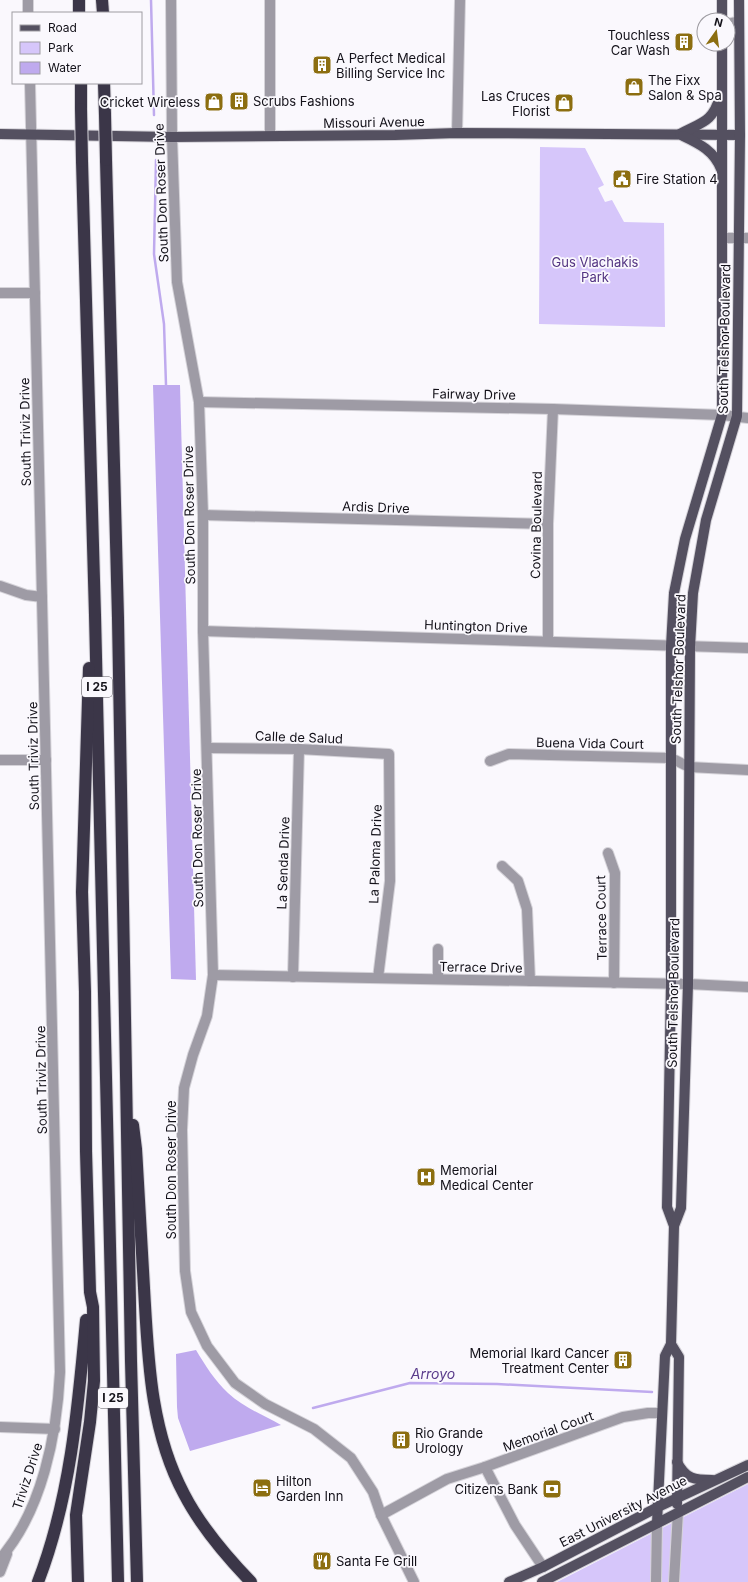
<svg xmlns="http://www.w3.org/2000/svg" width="748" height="1582" font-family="Inter,sans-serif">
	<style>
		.green { fill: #d6c6fa }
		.water { fill: #bfaaee }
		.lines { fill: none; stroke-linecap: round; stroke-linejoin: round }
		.stream { stroke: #bfaaee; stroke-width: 2.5 }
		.minor-casing { stroke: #d5d3d9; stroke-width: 12 }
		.major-casing { stroke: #d5d3d9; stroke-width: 12 }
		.highway-casing { stroke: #d5d3d9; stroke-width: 14 }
		.minor { stroke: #9e9ba5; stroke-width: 10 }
		.major { stroke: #545060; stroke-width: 10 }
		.highway { stroke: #3b3648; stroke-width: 12 }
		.highway-bridge-casing { stroke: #d5d3d9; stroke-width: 14; stroke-linecap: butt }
		.highway-bridge { stroke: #3b3648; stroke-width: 12 }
		.labels { text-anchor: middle; stroke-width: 3.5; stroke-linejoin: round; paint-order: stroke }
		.shield { fill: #faf8fd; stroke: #58565d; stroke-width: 1 }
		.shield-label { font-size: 12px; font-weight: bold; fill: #131119 }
		.poi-label { font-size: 13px; fill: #131119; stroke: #faf8fd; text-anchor: start }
		.street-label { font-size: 13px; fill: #131119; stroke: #faf8fd }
		.park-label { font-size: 13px; fill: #523381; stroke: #faf8fd }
		.water-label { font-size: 14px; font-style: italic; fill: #5a3c8b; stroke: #faf8fd }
	</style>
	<rect width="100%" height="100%" fill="#faf8fd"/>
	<g class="green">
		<path d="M540,147L585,148L604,185L598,188L605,202L612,200L624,222L664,223L665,327L539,324Z"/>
		<path d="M748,1484V1582H557Z"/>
	</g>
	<g class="water">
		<path d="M153,385H180L196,980L171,979Z"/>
		<path d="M196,1350C205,1365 215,1381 228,1393C243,1407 263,1415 281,1425L190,1451L178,1418L177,1407L176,1354Z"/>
	</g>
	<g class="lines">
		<g class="stream">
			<path d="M151,0L154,115"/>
			<path d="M156,160L154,254L164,324L166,385"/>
			<path d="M313,1408L410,1383L497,1384L652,1392"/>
		</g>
		<g class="minor-casing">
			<g id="minor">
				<path d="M28,0V13"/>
				<path d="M171,0L172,137L177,282L199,402L203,515V631L213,975L207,1016L193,1055L184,1088L182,1130L185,1271L191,1312L207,1346L235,1383L265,1404L314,1429L351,1458L373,1492L381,1515L414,1582"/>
				<path d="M270,0V136"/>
				<path d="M728,24L739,21"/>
				<path d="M457,133L460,0"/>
				<path d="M722,238H748"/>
				<path d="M0,293H35"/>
				<path d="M199,402L553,409L722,415L748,418"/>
				<path d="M203,515L548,524"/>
				<path d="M0,586L26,595L42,597"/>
				<path d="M203,631L748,648"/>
				<path d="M548,641V524L553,409"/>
				<path d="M208,748L299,749L389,754L390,881L378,978"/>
				<path d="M0,760H46"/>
				<path d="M490,761L509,754L671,758L689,767L748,770"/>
				<path d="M608,853L615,873L614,983"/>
				<path d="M502,866L518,881L527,909L530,981"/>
				<path d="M438,949V979"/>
				<path d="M213,975L688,984L748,987"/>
				<path d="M293,977L299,749"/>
				<path d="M0,1427L55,1429"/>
				<path d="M485,1467L515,1525L543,1567"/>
				<path d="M381,1515L447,1479L485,1467L623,1417L648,1413H662"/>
				<path d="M0,1559C42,1511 57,1435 60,1372L30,83"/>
				<path d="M0,1572L7,1554"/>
				<path d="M656,1582L657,1523"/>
				<path d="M674,1582L678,1512"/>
			</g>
		</g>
		<g class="major-casing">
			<g id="major">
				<path d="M722,0V20"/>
				<path d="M0,134L172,137L395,135L457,133L740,135"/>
				<path d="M680,134C702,122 712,123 720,97"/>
				<path d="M683,136C700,144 714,151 721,169"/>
				<path d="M674,1226L667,1207L671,984V646L674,593L685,539L722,415V44"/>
				<path d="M671,1344L679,1357L677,1504"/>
				<path d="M677,1462C686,1479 694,1480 712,1480"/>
				<path d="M657,1523L665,1356L671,1344L674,1226L681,1208L688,984L690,647L693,593L706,520L737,416L740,135L739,0"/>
				<path d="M509,1582L543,1567L658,1507L748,1465"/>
				<path d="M542,1582L748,1477"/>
			</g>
		</g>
		<g class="highway-casing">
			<g id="highway">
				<path d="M79,0V13"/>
				<path d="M102,0L103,13"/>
				<path d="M81,83V109"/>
				<path d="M104,83L105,115"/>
				<path d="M106,160L118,618L131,1361L137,1582"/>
				<path d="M82,161L95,615L118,1582"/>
				<path d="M133,1125L136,1149C139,1195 141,1241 144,1288C148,1357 150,1431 184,1494C201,1527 225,1555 251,1582"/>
				<path d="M38,1582C70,1499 78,1409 86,1320"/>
				<path d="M78,1582L76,1515L90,1422L94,1381L93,1307L90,1292L86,1151L85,992L82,892L89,668"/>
			</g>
		</g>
		<use href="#minor" class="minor"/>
		<use href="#major" class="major"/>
		<use href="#highway" class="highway"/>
		<g class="highway-bridge-casing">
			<g id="highway-bridge">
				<path d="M81,109L82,161"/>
				<path d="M105,115L106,160"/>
			</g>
		</g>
		<use href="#highway-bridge" class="highway-bridge"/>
	</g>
	<defs>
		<g id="building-square" transform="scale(1)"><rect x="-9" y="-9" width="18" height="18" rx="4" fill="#8c6e10" stroke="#faf8fd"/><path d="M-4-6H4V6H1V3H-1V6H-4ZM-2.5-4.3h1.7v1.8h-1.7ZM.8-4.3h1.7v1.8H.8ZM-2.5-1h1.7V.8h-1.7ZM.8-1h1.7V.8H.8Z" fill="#fff"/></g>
		<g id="shop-square" transform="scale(1)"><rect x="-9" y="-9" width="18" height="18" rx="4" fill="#8c6e10" stroke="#faf8fd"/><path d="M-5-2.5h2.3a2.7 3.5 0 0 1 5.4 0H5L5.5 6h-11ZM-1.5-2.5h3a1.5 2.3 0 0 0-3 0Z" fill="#fff"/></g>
		<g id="civic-square" transform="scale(1)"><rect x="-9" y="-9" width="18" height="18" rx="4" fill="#8c6e10" stroke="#faf8fd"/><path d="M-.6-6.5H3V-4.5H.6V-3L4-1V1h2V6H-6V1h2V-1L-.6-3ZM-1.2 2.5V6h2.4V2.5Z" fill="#fff"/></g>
		<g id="hospital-square" transform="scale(1)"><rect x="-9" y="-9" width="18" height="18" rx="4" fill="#8c6e10" stroke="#faf8fd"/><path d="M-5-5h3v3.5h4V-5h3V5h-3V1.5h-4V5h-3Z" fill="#fff"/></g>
		<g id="hotel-square" transform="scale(1)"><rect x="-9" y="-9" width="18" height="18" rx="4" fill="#8c6e10" stroke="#faf8fd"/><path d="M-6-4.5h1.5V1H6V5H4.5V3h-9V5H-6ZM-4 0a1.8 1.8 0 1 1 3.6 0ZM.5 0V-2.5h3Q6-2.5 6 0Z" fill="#fff"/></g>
		<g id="bank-square" transform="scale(1)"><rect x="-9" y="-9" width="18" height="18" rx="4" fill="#8c6e10" stroke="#faf8fd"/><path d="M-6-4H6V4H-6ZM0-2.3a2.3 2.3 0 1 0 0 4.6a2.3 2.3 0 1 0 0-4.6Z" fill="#fff"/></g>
		<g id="restaurant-square" transform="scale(1)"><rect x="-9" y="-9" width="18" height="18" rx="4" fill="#8c6e10" stroke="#faf8fd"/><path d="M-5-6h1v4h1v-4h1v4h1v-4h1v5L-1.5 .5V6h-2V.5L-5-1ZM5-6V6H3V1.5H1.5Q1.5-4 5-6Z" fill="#fff"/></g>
	</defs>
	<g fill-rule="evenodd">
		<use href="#building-square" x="684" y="42"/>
		<use href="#building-square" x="322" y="65"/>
		<use href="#shop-square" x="634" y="87"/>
		<use href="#building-square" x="239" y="101"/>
		<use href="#shop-square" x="214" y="102"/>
		<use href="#shop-square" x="564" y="103"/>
		<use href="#civic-square" x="622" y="179"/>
		<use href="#hospital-square" x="426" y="1177"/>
		<use href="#building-square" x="623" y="1360"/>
		<use href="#building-square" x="401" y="1440"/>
		<use href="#hotel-square" x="262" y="1488"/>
		<use href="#bank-square" x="552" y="1489"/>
		<use href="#restaurant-square" x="322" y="1561"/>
	</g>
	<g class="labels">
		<g class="shield">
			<rect x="82" y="677" width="30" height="20" rx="3"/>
			<rect x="98" y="1388" width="30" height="20" rx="3"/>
		</g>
		<g class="shield-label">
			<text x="97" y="691">I 25</text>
			<text x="113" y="1402">I 25</text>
		</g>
		<g class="poi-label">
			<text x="670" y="40" text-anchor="end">Touchless<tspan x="670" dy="15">Car Wash</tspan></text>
			<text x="336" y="63">A Perfect Medical<tspan x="336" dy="15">Billing Service Inc</tspan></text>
			<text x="648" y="85">The Fixx<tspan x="648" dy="15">Salon &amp; Spa</tspan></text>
			<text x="550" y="101" text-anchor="end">Las Cruces<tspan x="550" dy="15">Florist</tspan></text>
			<text x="253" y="106">Scrubs Fashions</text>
			<text x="200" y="107" text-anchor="end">Cricket Wireless</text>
			<text x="636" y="184">Fire Station 4</text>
			<text x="440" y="1175">Memorial<tspan x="440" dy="15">Medical Center</tspan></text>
			<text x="609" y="1358" text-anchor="end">Memorial Ikard Cancer<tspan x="609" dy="15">Treatment Center</tspan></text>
			<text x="415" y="1438">Rio Grande<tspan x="415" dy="15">Urology</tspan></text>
			<text x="276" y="1486">Hilton<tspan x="276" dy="15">Garden Inn</tspan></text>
			<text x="538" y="1494" text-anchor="end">Citizens Bank</text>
			<text x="336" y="1566">Santa Fe Grill</text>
		</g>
		<g class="street-label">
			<text transform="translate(374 122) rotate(-1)" y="5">Missouri Avenue</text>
			<text transform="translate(161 193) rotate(-92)" y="5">South Don Roser Drive</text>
			<text transform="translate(724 339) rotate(-89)" y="5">South Telshor Boulevard</text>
			<text transform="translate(474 394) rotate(1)" y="5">Fairway Drive</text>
			<text transform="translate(25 432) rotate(-91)" y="5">South Triviz Drive</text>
			<text transform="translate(376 507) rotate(2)" y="5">Ardis Drive</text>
			<text transform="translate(189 515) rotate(-91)" y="5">South Don Roser Drive</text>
			<text transform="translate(536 525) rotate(-89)" y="5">Covina Boulevard</text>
			<text transform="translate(476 626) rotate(2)" y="5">Huntington Drive</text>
			<text transform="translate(678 669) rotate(-88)" y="5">South Telshor Boulevard</text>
			<text transform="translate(299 737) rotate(2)" y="5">Calle de Salud</text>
			<text transform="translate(590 743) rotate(1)" y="5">Buena Vida Court</text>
			<text transform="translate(33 756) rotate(-91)" y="5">South Triviz Drive</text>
			<text transform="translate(197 838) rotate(-91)" y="5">South Don Roser Drive</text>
			<text transform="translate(375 854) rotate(-88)" y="5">La Paloma Drive</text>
			<text transform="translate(283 863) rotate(-88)" y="5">La Senda Drive</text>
			<text transform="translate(601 918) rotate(-91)" y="5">Terrace Court</text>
			<text transform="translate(481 967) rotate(1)" y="5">Terrace Drive</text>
			<text transform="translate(673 993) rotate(-89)" y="5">South Telshor Boulevard</text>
			<text transform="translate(41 1080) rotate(-91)" y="5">South Triviz Drive</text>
			<text transform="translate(171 1170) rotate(-90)" y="5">South Don Roser Drive</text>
			<text transform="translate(548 1431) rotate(-20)" y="5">Memorial Court</text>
			<text transform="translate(27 1476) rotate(-72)" y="5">Triviz Drive</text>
			<text transform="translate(623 1511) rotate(-27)" y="5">East University Avenue</text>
		</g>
		<g class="park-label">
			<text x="595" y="267">Gus Vlachakis<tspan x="595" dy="15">Park</tspan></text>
		</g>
		<g class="water-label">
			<text x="433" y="1379">Arroyo</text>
		</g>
	</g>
	<rect x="12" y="12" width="130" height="72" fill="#faf8fd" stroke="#9e9ca2"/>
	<rect x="20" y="25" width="20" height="6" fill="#545060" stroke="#9e9ca2"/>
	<text x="48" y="32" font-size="12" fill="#131119">Road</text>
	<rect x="20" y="42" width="20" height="12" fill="#d6c6fa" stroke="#9e9ca2"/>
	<text x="48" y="52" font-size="12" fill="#131119">Park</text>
	<rect x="20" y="62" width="20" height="12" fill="#bfaaee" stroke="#9e9ca2"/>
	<text x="48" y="72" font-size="12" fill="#131119">Water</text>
	<g transform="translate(716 32) rotate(14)"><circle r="19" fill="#faf8fd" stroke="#9e9ca2"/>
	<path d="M0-3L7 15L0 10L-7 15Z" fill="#8c6e10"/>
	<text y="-6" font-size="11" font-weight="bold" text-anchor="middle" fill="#131119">N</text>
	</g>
</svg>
